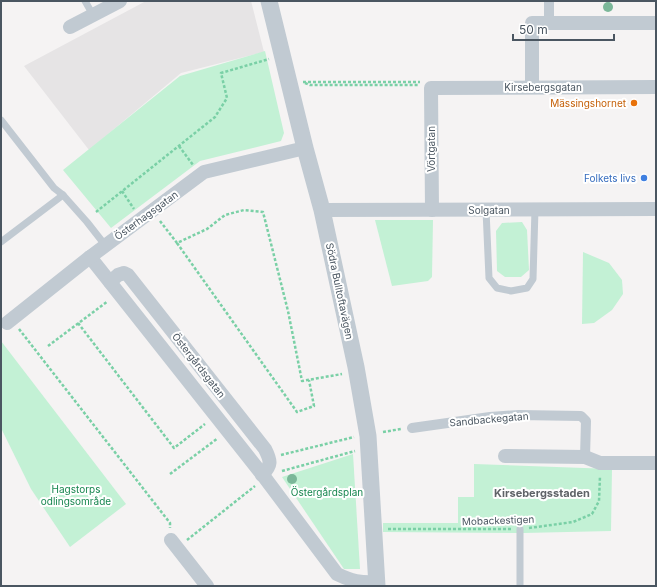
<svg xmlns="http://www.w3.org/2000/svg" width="657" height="587" font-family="Inter,sans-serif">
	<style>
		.education { fill: #e6e4e5 }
		.green { fill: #c3f1d5 }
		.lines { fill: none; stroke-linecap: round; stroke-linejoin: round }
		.path { stroke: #7ad0a6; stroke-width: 2.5; stroke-dasharray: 3 2; stroke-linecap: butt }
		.service { stroke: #c1cad2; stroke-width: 7 }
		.pedestrian { stroke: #c1cad2; stroke-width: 10 }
		.minor { stroke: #c1cad2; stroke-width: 14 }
		.tertiary { stroke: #c1cad2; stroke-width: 17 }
		.tree { fill: #7bb799 }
		.food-dot { fill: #e8710a; stroke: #fff; stroke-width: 1.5 }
		.shop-dot { fill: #3f7fe0; stroke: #fff; stroke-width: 1.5 }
		.labels { text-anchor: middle; stroke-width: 4; stroke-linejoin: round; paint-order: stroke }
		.street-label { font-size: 10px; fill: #4a5661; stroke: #fff }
		.food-label { font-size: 10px; fill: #c56008; stroke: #fff; text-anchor: end }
		.shop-label { font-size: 10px; fill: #366cbe; stroke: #fff; text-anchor: end }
		.park-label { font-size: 10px; fill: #17864f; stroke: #fff }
		.neighbourhood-label { font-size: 11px; font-weight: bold; fill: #5f6368; stroke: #fff }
	</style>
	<rect width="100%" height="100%" fill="#f5f3f3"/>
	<path class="education" d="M146,1H251L264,52L181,73L89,150L24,66Z"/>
	<g class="green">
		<path d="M265,51L284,133L281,141L200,161L111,228L63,170L180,76Z"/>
		<path d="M375,220H433L432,277L428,281L392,286Z"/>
		<path d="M522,222L527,230L529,270L521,277H505L497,271L496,231L502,223Z"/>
		<path d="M583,252L609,263L622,280L623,294L612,310L594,323L582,324Z"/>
		<path d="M1,341L126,504L70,547L31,489L1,428Z"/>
		<path d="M353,454L360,569H344L282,477Z"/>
		<path d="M474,464L612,469L611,531L524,533L383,532V523H458V497H474Z"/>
	</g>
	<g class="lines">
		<g class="path">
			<path d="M303,82H420"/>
			<path d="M305,83L310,85H419"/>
			<path d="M179,146L193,165"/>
			<path d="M122,191L134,209"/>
			<path d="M96,212L215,117L227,98L221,73L269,59"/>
			<path d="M160,221L177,243L207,229L225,215L244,210L263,212L288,311L302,381L342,374"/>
			<path d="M177,243L297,412L314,406L309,380"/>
			<path d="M78,323L174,448L205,424"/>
			<path d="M19,329L170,523V528"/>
			<path d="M48,346L108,301"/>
			<path d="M383,432L401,429"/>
			<path d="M281,455L354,437"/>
			<path d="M282,471L355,451"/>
			<path d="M170,474L218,438"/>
			<path d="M529,528L573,522L592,514L599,501L600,476"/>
			<path d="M388,529H511"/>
			<path d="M187,540L255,486"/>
		</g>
		<g class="service">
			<path d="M85,1L93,15"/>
			<path d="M1,120L54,188L63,195"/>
			<path d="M486,210L489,278L497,288L511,291L527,288L533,279L535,209"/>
			<path d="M1,242L63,195L87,222L105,245"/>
			<path d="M520,586V529"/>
		</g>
		<g class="pedestrian">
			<path d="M549,1V23"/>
			<path d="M412,428L490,417L519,415L581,416L586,421L585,457"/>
		</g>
		<g class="minor">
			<path d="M70,27L120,1"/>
			<path d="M532,87V23H656"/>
			<path d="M322,210L656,209"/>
			<path d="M432,210L431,88L656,87"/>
			<path d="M90,257L265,478L337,574C351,581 361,583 377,582"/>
			<path d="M110,282L118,275L124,273L128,275L265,449C271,461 272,465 262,475"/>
			<path d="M7,323L90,257L204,172L305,148"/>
			<path d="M505,456L585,457L600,463H656"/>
			<path d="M171,540L207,586"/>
		</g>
		<path class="tertiary" d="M269,1L305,148L322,210L356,367L368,436L377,586"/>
	</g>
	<g class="tree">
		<circle cx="608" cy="7" r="5"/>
		<circle cx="292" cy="479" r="5"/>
	</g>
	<circle class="food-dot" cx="634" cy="103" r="4"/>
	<circle class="shop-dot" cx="644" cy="178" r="4"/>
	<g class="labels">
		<g class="street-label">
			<text x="543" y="91">Kirsebergsgatan</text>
			<text transform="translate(431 149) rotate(-90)" y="4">Vörtgatan</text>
			<text x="489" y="214">Solgatan</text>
			<text transform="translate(146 215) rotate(-36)" y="4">Österhagsgatan</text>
			<text transform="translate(340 291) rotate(78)" y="4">Södra Bulltoftavägen</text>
			<text transform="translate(199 365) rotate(52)" y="4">Östergårdsgatan</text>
			<text transform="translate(489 419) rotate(-5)" y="4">Sandbackegatan</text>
			<text transform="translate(498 520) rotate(-2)" y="4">Mobackestigen</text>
		</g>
		<g class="food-label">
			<text x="626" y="107">Mässingshornet</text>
		</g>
		<g class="shop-label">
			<text x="636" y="182">Folkets livs</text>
		</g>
		<g class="park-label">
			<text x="76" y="493">Hagstorps<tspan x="76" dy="12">odlingsområde</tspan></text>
			<text x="327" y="496">Östergårdsplan</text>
		</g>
		<g class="neighbourhood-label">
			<text x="542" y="497">Kirsebergsstaden</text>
		</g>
	</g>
	<rect width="657" height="587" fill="none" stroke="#4a5661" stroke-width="4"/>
	<path d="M513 34v6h101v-6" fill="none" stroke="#4a5661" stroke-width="2"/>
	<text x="519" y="34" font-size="12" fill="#4a5661" stroke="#ffffff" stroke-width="3" paint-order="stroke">50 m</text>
</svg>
